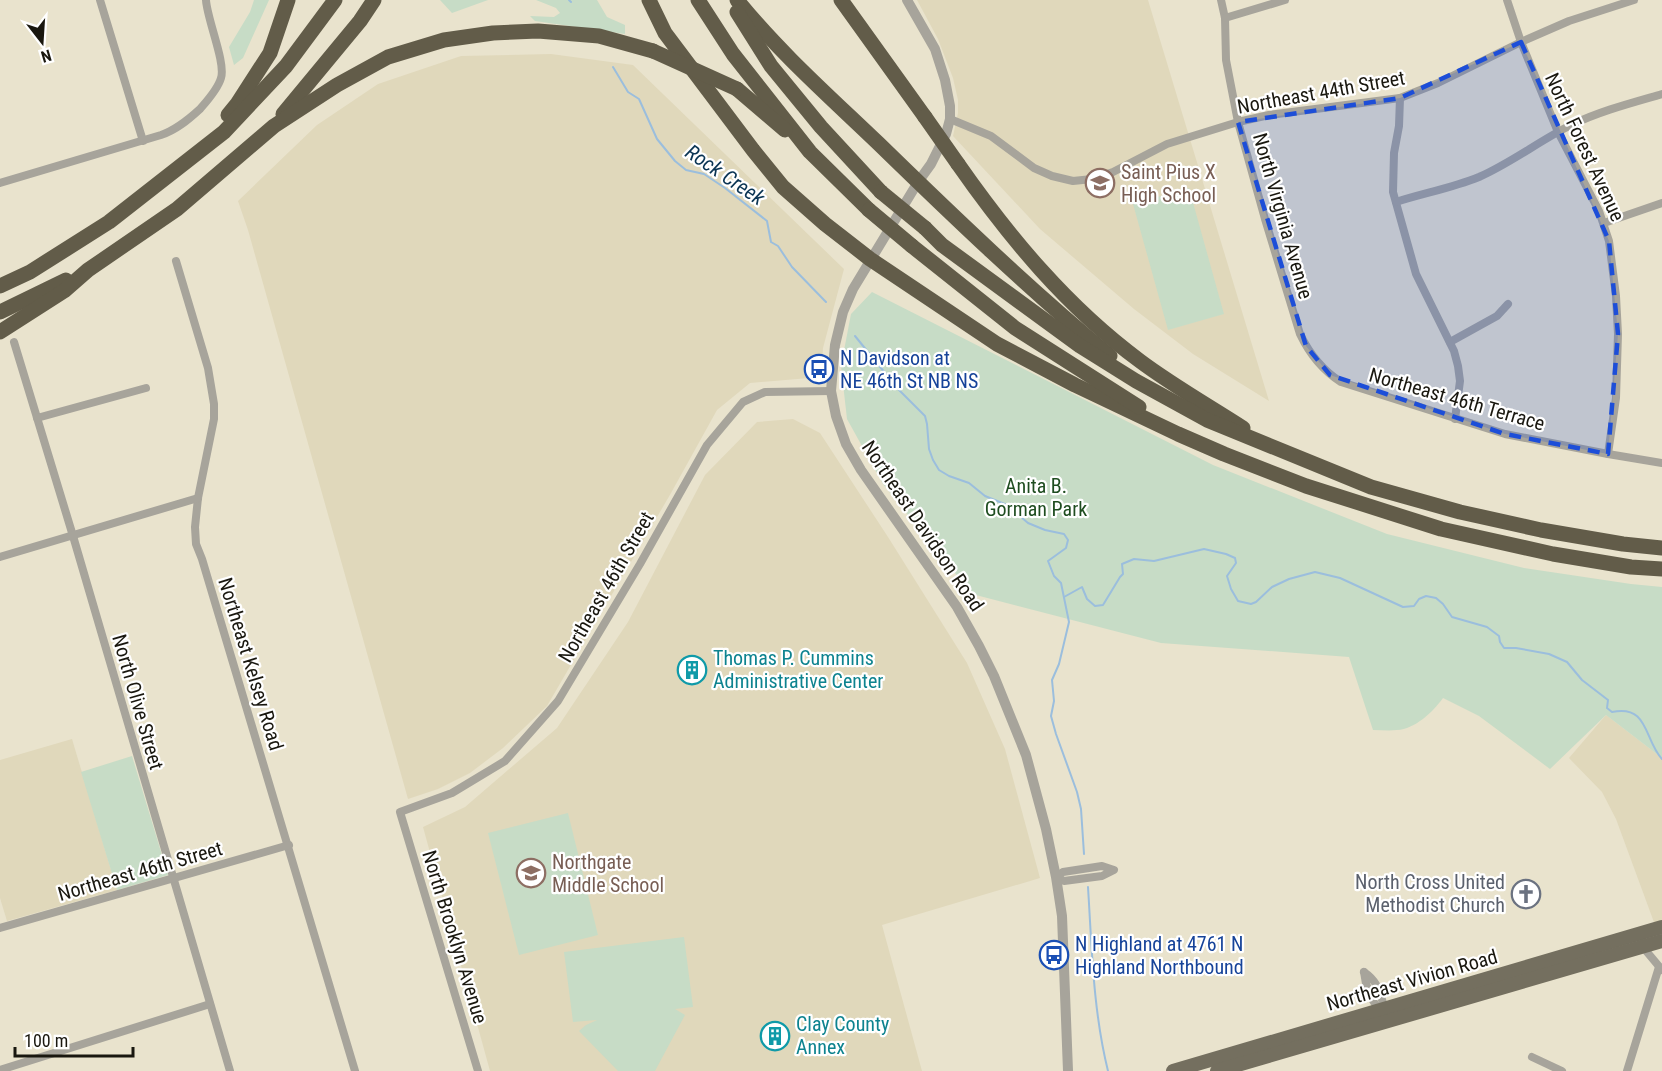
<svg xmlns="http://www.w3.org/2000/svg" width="1662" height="1071" font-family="'Roboto Condensed',sans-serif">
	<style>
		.built { fill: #e0d8bb }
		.green { fill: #c7dcc6 }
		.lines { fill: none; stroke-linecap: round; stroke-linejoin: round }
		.stream { stroke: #9bbedd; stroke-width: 2 }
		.minor { stroke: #a7a49b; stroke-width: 8 }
		.tertiary { stroke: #a7a49b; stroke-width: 10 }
		.primary { stroke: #746f5f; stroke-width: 14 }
		.motorway { stroke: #625c49; stroke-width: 15 }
		.motorway-bridge { stroke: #625c49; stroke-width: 15 }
		.marked { fill: #1d4ed8; fill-opacity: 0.2; stroke: #1d4ed8; stroke-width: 4.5; stroke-dasharray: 12 8; stroke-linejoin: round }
		.labels { text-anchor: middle; stroke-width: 4.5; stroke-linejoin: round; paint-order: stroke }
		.street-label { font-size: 20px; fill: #19170f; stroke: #fff }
		.education-label { font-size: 20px; fill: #785e54; stroke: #fff; text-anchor: start }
		.transit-label { font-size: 20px; fill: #164399; stroke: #fff; text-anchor: start }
		.park-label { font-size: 20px; fill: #1f4d20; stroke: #fff }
		.culture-label { font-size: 20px; fill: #0d838f; stroke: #fff; text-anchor: start }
		.worship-label { font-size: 20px; fill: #5b616d; stroke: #fff; text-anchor: end }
		.water-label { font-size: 21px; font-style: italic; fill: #0a3453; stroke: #fff }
	</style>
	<rect width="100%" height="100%" fill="#e9e3cd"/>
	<g class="built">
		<path d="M917,0H1148L1269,401L1193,354L1134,309L1040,229L953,136L958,113V100L953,78L938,39Z"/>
		<path d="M551,54L633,65L844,269L823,348L821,377L750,383L717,410L671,493L547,706L503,748L470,773L438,789L408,799L248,230L238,201L317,125L378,84L461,56Z"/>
		<path d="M793,419L820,433L888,537L967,663L1005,749L1040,878L882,925L922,1071H490L423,827L465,807L557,728L628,622L705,475L757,422Z"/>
		<path d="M1606,715L1662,758V923L1655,925L1616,819L1602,792L1569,758Z"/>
		<path d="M72,739L117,890L7,921L0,898V760Z"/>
	</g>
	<g class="green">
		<path d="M254,0H269L243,58L234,65L229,47L250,12Z"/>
		<path d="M440,0H488L452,13Z"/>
		<path d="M536,0H597L607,17L625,25V34L535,21L530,16L554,17L560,13L556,8Z"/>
		<path d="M1189,188L1224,314L1168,330L1133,204Z"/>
		<path d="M872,292L1213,465L1387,534L1524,568L1631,584L1662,587V758L1606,715L1550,769L1479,716L1443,698C1433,712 1415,729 1397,730C1389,731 1381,730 1373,730L1349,657L1161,643L972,594L883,484L847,419L841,366L851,314Z"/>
		<path d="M132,756L168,875L117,890L81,772Z"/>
		<path d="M568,813L598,935L519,955L488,833Z"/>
		<path d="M684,937L693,1007L675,1009L685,1015L655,1071H618L579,1031L586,1025L597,1020L573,1022L564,952Z"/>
	</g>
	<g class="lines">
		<g class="stream">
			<path d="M569,0L571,2"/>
			<path d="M613,67L628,92L639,99L657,139L675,161L686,170L704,174L725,188L767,221L771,242L778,246L792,267L826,302"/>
			<path d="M855,336L898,389L925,416L927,424L929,449L933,460L939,470L949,476L969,483L985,496L1007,505L1028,523L1045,530L1064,534L1068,540L1066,548L1048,561L1054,576L1061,583L1069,622L1059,664L1052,680L1054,701L1051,716L1056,734L1077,792L1081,809L1084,854"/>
			<path d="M1064,597L1082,587L1087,599L1095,606L1103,605L1120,577L1123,574L1122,564L1134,559L1154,561L1204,549L1226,554L1235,558L1236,563L1227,576L1231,589L1238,601L1251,604L1256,602L1272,587L1289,579L1315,572L1340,578L1403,607L1414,606L1419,599L1426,596L1436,598L1443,604L1452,617L1487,627L1499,636L1500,642L1504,648H1516L1549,654L1567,662L1582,680L1608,700L1607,708L1612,712C1649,704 1644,740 1662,759"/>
			<path d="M1088,887C1092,950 1093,1010 1108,1071"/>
		</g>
		<g class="minor">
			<path d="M100,0L143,141"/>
			<path d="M1221,0L1225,18L1226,60L1238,122L1265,219L1300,334C1310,355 1322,370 1341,382L1505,434L1608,454L1662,463"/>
			<path d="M1507,0L1521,42L1558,132L1599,211L1609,241L1616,296L1618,334L1616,398L1608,454"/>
			<path d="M1225,18L1285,0"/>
			<path d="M1400,98L1399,126L1394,153L1393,192L1416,274L1454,351L1458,366L1460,381L1455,419"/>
			<path d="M950,119L991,136L1034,168L1052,176L1073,181L1092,179L1113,172L1167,144L1238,122L1269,115L1400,98L1438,83L1521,42L1569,21L1634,0"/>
			<path d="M0,183L161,135C176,130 188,120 200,109C207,101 218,89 221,78C226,63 207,19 206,0"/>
			<path d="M1396,202C1424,193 1452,188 1479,177C1511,163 1539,141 1571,125C1600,111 1631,103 1662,94"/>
			<path d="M1604,223L1662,203"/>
			<path d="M176,261L208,368L214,404V419L198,498L195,527L196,544L202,559L355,1071"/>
			<path d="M14,342L73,536L230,1071"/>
			<path d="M1450,342L1497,316L1508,304"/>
			<path d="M37,418L146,388"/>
			<path d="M0,557L198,498"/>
			<path d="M1102,866L1114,870L1102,876L1064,881L1056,877L1063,872Z"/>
			<path d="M0,928L289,845"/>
			<path d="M1643,942L1647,952L1662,970"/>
			<path d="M1364,972C1376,980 1379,989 1383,1003L1381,1009L1382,1012"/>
			<path d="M1364,972C1365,983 1371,1004 1381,1009"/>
			<path d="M1532,1057L1562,1071"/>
			<path d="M0,1070L210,1004"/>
			<path d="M478,1071L400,812L452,793L505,761L558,701L640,564L707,445L743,402L765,392L831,391"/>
			<path d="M1627,1071L1659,967"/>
		</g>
		<path class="tertiary" d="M907,0L935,49L945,80L950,106V119L946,134L931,164L918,182L853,289L843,312L835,345L831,391L836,416L846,444L861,470L957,607L979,646L994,676L1026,755L1046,829L1056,877L1062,916L1068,1071"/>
		<g class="primary">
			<path d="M1173,1071L1662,927"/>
			<path d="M1217,1071L1662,941"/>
		</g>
		<g class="motorway">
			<path d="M649,0L665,33L753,150L783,187L825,224L870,259L997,344L1075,385L1178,434L1224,454L1306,486L1441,529L1553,554L1631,567L1662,569"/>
			<path d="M698,0L733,54L810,152L869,210"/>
			<path d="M737,0C779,52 830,97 878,143C953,216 1029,289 1110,356"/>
			<path d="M841,0L925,117"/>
			<path d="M737,12L771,66L821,127L881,192"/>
			<path d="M737,89L785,130"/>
			<path d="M283,114L360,21L374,0"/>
			<path d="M228,115L237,104L270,53L288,0"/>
			<path d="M958,164C1009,237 1067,307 1140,361C1172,385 1209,406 1243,428"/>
			<path d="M925,228L942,245L1080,346L1136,381L1207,420L1371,487L1460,512L1541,530L1623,544L1662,548"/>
			<path d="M912,246L1015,328L1139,407"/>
			<path d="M0,286L30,272L109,222L224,132L286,66L335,0"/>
			<path d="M0,312L66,280"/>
			<path d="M0,332L64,291L88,270L177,209L274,126L337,85L388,57L444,40L493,33L538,31L599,36L653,51"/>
		</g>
		<g class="motorway-bridge">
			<path d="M653,51L737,89"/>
			<path d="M925,117L958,164"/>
			<path d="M881,192L925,228"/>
			<path d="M869,210L912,246"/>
		</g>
	</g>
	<path class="marked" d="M1521,42L1609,241L1618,334L1608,454L1505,434L1330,375L1306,346L1238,122L1400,98Z"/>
	<defs>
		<g id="school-ring" transform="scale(1.5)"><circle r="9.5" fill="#fff" stroke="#8d6e63" stroke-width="1.5"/><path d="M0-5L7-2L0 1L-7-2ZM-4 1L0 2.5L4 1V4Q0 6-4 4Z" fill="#8d6e63"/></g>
		<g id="bus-ring" transform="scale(1.5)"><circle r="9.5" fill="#fff" stroke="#1a4fb4" stroke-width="1.5"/><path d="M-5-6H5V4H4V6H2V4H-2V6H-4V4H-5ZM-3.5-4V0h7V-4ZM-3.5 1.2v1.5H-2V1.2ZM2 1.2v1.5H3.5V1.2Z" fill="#1a4fb4"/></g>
		<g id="building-ring" transform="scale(1.5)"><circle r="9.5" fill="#fff" stroke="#0f9aa8" stroke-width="1.5"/><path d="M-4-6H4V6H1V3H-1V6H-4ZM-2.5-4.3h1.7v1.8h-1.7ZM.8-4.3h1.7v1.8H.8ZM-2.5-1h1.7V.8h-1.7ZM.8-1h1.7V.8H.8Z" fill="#0f9aa8"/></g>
		<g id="church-ring" transform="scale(1.5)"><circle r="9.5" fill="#fff" stroke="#6b7280" stroke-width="1.5"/><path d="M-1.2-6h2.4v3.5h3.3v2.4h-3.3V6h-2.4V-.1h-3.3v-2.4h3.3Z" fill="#6b7280"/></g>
	</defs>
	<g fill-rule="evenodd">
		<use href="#school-ring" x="1100" y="183"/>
		<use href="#bus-ring" x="819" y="369"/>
		<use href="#building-ring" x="692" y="670"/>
		<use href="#school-ring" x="531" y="873"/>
		<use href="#church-ring" x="1526" y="894"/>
		<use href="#bus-ring" x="1054" y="955"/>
		<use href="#building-ring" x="775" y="1036"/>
	</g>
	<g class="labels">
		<g class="street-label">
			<text transform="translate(1321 92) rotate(-10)" y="7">Northeast 44th Street</text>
			<text transform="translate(1585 147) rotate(65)" y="7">North Forest Avenue</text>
			<text transform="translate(1283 216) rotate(74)" y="7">North Virginia Avenue</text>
			<text transform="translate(1457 399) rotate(16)" y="7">Northeast 46th Terrace</text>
			<text transform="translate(923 526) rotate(56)" y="7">Northeast Davidson Road</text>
			<text transform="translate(606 587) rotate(-60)" y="7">Northeast 46th Street</text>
			<text transform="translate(251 664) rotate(73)" y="7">Northeast Kelsey Road</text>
			<text transform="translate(138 702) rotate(74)" y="7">North Olive Street</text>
			<text transform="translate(140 871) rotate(-16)" y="7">Northeast 46th Street</text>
			<text transform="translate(455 937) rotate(73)" y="7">North Brooklyn Avenue</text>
			<text transform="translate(1412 980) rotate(-16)" y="7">Northeast Vivion Road</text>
		</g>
		<g class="education-label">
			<text x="1121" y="179">Saint Pius X<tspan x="1121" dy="23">High School</tspan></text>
			<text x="552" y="869">Northgate<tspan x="552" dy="23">Middle School</tspan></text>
		</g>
		<g class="transit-label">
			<text x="840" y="365">N Davidson at<tspan x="840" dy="23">NE 46th St NB NS</tspan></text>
			<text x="1075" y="951">N Highland at 4761 N<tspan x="1075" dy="23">Highland Northbound</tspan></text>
		</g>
		<g class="park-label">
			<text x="1036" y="493">Anita B.<tspan x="1036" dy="23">Gorman Park</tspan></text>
		</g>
		<g class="culture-label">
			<text x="713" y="665">Thomas P. Cummins<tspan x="713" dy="23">Administrative Center</tspan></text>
			<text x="796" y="1031">Clay County<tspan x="796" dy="23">Annex</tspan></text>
		</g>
		<g class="worship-label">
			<text x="1505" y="889">North Cross United<tspan x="1505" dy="23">Methodist Church</tspan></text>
		</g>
		<g class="water-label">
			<text transform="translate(725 175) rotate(34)" y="7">Rock Creek</text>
		</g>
	</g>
	<g transform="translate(42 42) rotate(163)" stroke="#ffffff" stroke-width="4.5" paint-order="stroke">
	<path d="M0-4.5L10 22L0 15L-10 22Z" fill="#19170f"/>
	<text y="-9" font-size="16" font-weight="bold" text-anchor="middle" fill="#19170f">N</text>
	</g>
	<path d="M15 1047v9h118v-9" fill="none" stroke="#19170f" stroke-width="3"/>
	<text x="24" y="1047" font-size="18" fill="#19170f" stroke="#ffffff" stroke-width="4.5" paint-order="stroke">100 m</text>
</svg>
